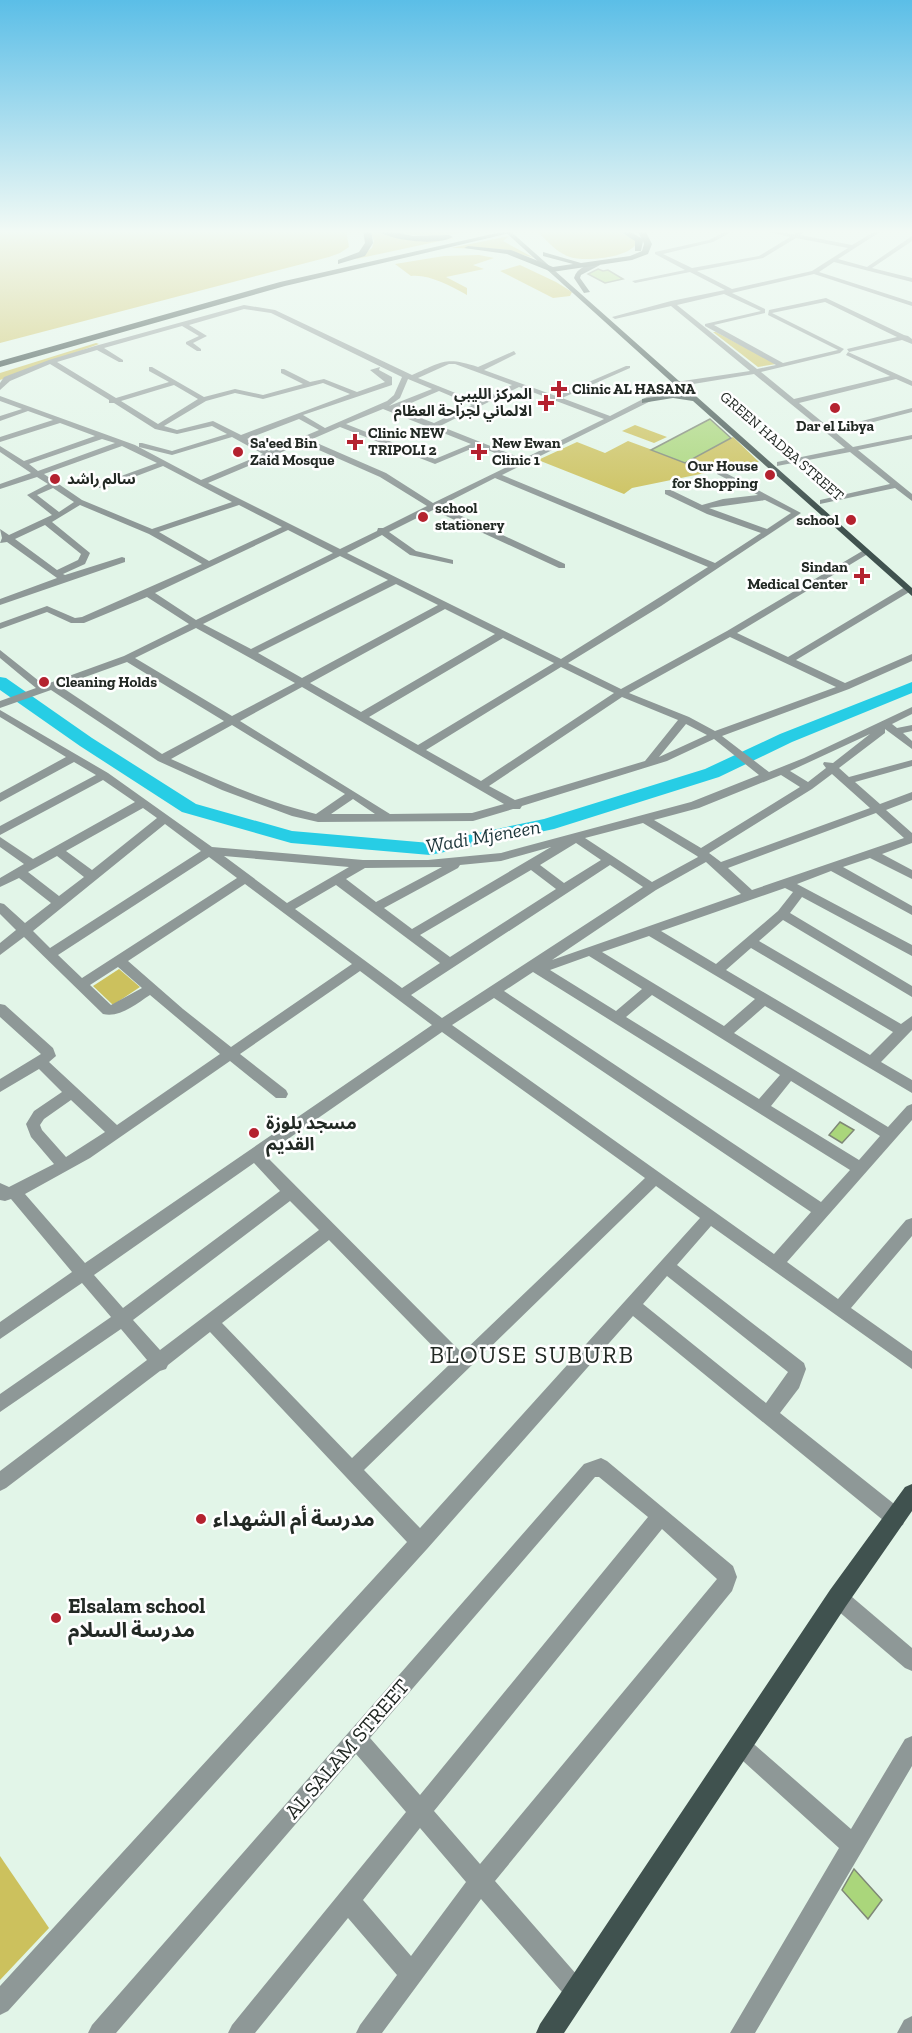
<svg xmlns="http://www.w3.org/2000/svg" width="912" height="2033" font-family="'Zilla Slab','Noto Sans Arabic',serif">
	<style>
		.green { fill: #ccc15d }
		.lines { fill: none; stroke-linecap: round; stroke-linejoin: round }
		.river { fill: #27cde5; fill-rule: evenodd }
		.building { fill: #aad67b; stroke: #7f8877; stroke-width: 1.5 }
		.minor { fill: #8e9897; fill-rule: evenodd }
		.major { fill: #40524f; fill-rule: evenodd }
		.highway { fill: #263a36; fill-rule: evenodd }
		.poi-dot { fill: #b4222f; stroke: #fff; stroke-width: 2 }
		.labels { text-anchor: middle; stroke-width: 5; stroke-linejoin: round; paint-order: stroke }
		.far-poi-label { font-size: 15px; font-weight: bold; fill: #222924; stroke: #fff; text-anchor: start }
		.far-street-label { font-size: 15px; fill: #222924; stroke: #fff }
		.poi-label { font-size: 18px; font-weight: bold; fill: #222924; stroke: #fff; text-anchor: start }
		.water-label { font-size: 20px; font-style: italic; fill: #1c353a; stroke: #fff }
		.near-poi-label { font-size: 21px; font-weight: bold; fill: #222924; stroke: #fff; text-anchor: start }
		.near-street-label { font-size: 21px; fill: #222924; stroke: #fff }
		.near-neighbourhood-label { font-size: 24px; letter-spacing: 1.5px; fill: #222924; stroke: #fff }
	</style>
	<rect width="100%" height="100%" fill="#e2f5e8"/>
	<g class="green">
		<path d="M0,230H346L349,247L340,253L329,257L0,343Z"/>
		<path d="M370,230L433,239L454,238L356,259L372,248L374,241Z"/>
		<path d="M387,230H482C450,235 419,239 387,230Z"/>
		<path d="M544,230H615L635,240L636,244C628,258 584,262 570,257C557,253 546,240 537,231Z"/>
		<path d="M509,236L503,241L534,258L503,249L451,248Z"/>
		<path d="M479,255L494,258L473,265L484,269L446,277L467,288V295C451,286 429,274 411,276L395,264L444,256Z"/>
		<path d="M520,265L556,282L572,292L570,296L553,298L500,271Z"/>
		<path d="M713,332H716L776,364L758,367Z"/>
		<path d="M96,343L99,344L0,380V373Z"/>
		<path d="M635,425L667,437L654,443L622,431Z"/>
		<path d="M733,437L759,462L632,488L624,494L538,460L577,442L605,453L628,441L685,462Z"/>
		<path d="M119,969L140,987L113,1005L93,986Z"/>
		<path d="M0,1856L49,1928L0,1980Z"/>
	</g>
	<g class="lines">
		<path class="river" d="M0,677L6,678L92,738L196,804L292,831L430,843L544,819L705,769L780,734L912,682V693L792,742L719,777L554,829L430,855L291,843L182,812L80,746L0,690Z"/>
	</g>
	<g class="building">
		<path d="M598,269L603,271L608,270L623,279L605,283L588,274Z"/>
		<path d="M710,419L731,438L685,463L651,450Z"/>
		<path d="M840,1122L854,1130L842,1143L829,1135Z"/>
		<path d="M854,1869L882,1900L868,1919L842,1890Z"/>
	</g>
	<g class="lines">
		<g class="minor">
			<path d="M728,230H735L713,242L663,254L692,268L759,256L790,237L761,230L794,234L801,230H808L800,235L852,245L877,230H883L838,259L867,267L912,236V241L872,268L912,278V282L834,262L819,272L912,302V306L814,274L732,293L765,309V313L714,325L783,363L838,350L768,315L769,310L826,298L904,335L908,336L912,339V344L902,340L849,352L847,349L897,337L825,302L772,313L844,349L840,353L761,372L794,399L890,376L846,355L848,352L912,381V386L896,379L799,403L831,429L912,408V412L835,432L853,447L912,435V439L858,450L912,494V501L895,488L820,504V500L890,484L850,452L777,466V462L845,448L754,374L681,386L502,475L715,563L761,533L707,514L665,494V490H671L702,505L723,499L758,495L717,474V470H720L801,513L661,606L568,663L621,689L727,631L864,550L871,552L737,633L788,657L905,587L912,588L911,591L796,660L845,683L912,654V661L849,689L722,736L769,772L804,758L912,707V714L892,724L897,728L912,725V731L903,733L912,741V749L885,729V733L839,768L849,777L912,760V766L855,782L880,804L912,792V800L886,810L912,833V843L882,854L912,870V879L870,858L843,867L912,906V915L831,871L797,884L912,945V956L802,897L790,913L912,986V997L783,920L759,941L901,1024L912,1016V1030L881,1062L912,1080V1093L765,1006L734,1033L888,1127L907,1106L912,1104V1120L787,1262L838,1299L906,1220L912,1218V1236L851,1308L912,1351V1369L711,1226L677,1265L804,1363L806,1369L799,1388L780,1413L903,1511L905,1518L903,1525L896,1527L889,1525L633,1316L427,1549L8,2011L0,2015V1986L407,1542L210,1332L168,1365L166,1369L160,1371L6,1488L0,1491V1471L147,1360L121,1329L0,1412V1394L111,1317L82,1283L0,1339V1322L72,1272L11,1199L5,1201L0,1200V1183L9,1187L54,1164L31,1137L26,1124L34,1111L62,1092L39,1069L0,1092V1079L41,1054L0,1017V1004L5,1005L53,1048L56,1056L49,1062L117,1125L220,1054L150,995C136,1004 120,1018 103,1014L24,937L0,955V943L16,930L0,914V903L4,904L25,923L51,903L19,878L0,887V878L24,864L0,847V837L33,859L135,802L103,780L0,835V826L96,775L74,762L0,802V793L66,757L0,717V710L108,773L212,847L363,860H428L501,853L691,802L759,775L714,739L667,761L522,806L520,809H513L473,821L318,822L292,816L222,790L158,761L51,690L0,708V701L36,688L0,658V650L44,685L124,656L189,624L147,597L84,623H71L47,612L0,629V623L47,606L75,618L82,617L202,564L149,534L80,505L52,522L90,553L85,564L63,574L65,575L122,557L125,558V562L0,605V599L57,578L7,542L0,543L2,538L0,529L9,535L52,515L27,495L48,484L37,477L0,489V484L31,473L0,452V446L24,461L95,436L60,423L0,442V437L53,420L28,411L0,421V416L22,409L0,401V396L135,445L201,480L263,454L232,437L172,455L139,447V443H142L172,451L227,434L212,426L177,434L155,429L114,403H109V400L50,364L10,381L0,390V383L4,377L49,360L95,346L244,305L275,310L412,375C442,362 445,356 478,367L514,351L516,354L484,370L556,396L626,366H630V368L562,398L610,416L676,382L750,371L671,306L615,319L612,317L671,301L725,290L690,272L635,283L632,281L685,270L655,254V252L709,240ZM796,238L848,248L812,271L732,289L697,271L763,258ZM724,294L761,311L705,324V326L776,365L757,369L677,305ZM244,309L271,313L402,377L394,395L387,401L325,428L303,415L392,385V377L379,370L380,367L370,370L385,382L357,392L324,379L310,382L284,369H281V373L303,384L263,395L235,389L204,397L152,367H149V371L169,382L116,398L57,362L97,350L119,362H123V360L104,348L182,326L199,336L186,342V344L197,351H201V349L193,343L207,336L189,325ZM449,364H455L512,385L478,402L418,378ZM408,379L432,389L389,406L400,398ZM323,383L350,394L241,435L213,421L177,430L164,426L206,401L235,393L263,399ZM174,385L198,399L158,424L121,401ZM519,387L604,419L523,459L440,426ZM439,391L472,405L434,423L397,409ZM383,409L471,444L435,459L346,424ZM299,419L319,430L269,451L247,439ZM340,427L435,464L478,446L517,462L433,503L386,473L310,440ZM102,439L115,443L38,471L29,464ZM303,443L380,477L427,506L383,528H378L377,531L340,549L208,483ZM122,446L157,463L99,484V488H105L163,466L232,502L152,529L82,500L44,474ZM495,478L708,567L561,659L347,553L382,535L410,555L453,564V560L416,551L389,532L433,510L559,568H565V564L440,506ZM53,488L74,502L59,512L37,495ZM765,500L791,513L767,529L709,508ZM239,505L282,527L209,561L159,532ZM45,525L81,554L78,560L57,570L15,539ZM288,530L333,553L196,620L155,593ZM340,556L388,580L251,649L203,624ZM396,584L438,605L302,678L258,653ZM445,609L495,634L361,712L310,683ZM196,628L295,683L232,716L135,658ZM730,637L836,687L715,731L689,717L629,693ZM503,638L554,663L418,745L369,717ZM127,662L224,721L162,754L60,686ZM561,667L614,693L481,781L426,750ZM302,687L504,804L472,813L390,814L240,721ZM622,697L678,720L645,761L515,800L489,786ZM686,724L707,735L659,757ZM232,725L345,794L316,814C265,802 218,780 171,759ZM870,734L833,763L824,762L823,764L826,768L808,782L790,771ZM832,774L870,808L721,862L709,853L812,789ZM781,775L800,787L701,848L654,820L699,808ZM353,799L375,814H331ZM143,808L157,818L92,870L66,851ZM876,813L904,838L752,890L728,868ZM643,823L697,856L698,857L652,882L585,838ZM165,824L201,851L50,948L33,931ZM576,843L601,860L564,883L540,865ZM551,847L412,929L384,908L458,868L460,865L501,861ZM57,856L84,877L59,896L28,872ZM224,856L349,867L287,903ZM209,857L237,878L82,978L58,955ZM706,862L741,894L552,960L656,890ZM610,865L643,887L442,1018L411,995ZM442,867L376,902L346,879L365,868ZM531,870L556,889L450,957L420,935ZM245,884L352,964L231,1047L183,1009L128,961ZM336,885L440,963L402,988L295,909ZM785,888L793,892L778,911L716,964L661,931ZM649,936L755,999L724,1026L602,952ZM751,948L893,1032L870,1055L726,970ZM589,956L642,989L616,1011L550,970ZM118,967L142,988L111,1005L90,985ZM360,971L432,1025L85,1263L25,1194L90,1158L230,1061L276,1098H286L288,1094L286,1090L240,1054ZM533,972L850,1170L821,1202L504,991ZM652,995L780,1075L759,1099L626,1017ZM494,998L811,1212L774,1254L452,1025ZM442,1032L645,1178L462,1353L265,1155ZM791,1081L880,1136L859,1160L771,1106ZM71,1100L105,1132L66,1157L42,1130L40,1125L44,1119ZM254,1163L280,1191L123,1308L94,1275ZM656,1186L700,1218L420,1528L364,1470ZM290,1201L319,1230L160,1350L133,1320ZM329,1240L450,1364L352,1458L222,1323ZM667,1276L788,1372L766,1403L643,1304Z"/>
			<path d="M601,1458L607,1461L733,1566L737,1577L732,1591L495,1881L584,1983L588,1991L584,1999L576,2003L568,1999L481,1899L382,2033H356L360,2025L397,1975L348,1918L255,2033H228L232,2025L406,1812L356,1754L116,2033H88L92,2025L584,1464ZM595,1477H599L648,1517L420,1795L370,1738ZM662,1529L717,1579L480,1864L434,1811ZM420,1828L466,1882L411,1956L363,1900Z"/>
			<path d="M838,1588L845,1591L912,1648V1671L905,1668L831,1605L828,1598L831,1591Z"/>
			<path d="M740,1735L747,1738L851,1829L905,1739L912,1736V1766L755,2033H730L839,1848L733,1752L730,1745L733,1738Z"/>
			<path d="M912,2016V2033H897L904,2020Z"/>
		</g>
		<g class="major">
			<path d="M503,230H509L912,588V596L693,401L673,398L642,403V399L673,394L686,395Z"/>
			<path d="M598,262L600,265L581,275L580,278L590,292L584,293L574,278C577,267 588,265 598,262Z"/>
			<path d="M912,1484V1511L846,1606L564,2033H536L540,2024L830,1590L905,1487Z"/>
		</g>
		<g class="highway">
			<path d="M363,230H371L373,243L365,256L338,264V260L359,252L365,243Z"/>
			<path d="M376,230H386L413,236L449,235L453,237C437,246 391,241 376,230Z"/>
			<path d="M510,230H523L285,286L0,367V361L280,282Z"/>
			<path d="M618,230H627L641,238L637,230H645L652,244L648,254L632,260L552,272L507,254L464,248L468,246L511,250L553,267L573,264L543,256V252L581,263L630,256L642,251L644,244L643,241L641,251H635V241Z"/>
		</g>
	</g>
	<linearGradient id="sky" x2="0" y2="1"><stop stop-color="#5bbee7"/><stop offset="0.45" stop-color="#f2faf5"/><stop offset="1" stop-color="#f2faf5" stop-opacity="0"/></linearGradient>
	<rect width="912" height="514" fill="url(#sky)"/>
	<g class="poi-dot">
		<path d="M556 380h6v6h6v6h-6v6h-6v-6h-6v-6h6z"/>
		<path d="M543 394h6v6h6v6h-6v6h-6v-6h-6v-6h6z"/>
		<circle cx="835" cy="408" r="6"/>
		<path d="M352 433h6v6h6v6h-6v6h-6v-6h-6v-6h6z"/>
		<circle cx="238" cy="452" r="6"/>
		<path d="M476 443h6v6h6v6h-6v6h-6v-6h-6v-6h6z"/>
		<circle cx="770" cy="475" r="6"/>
		<circle cx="55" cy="479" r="6"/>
		<circle cx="423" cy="517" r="6"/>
		<circle cx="851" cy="520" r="6"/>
		<path d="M859 567h6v6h6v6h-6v6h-6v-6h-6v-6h6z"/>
		<circle cx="44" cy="682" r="6"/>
		<circle cx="254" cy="1133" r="6"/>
		<circle cx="201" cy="1519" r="6"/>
		<circle cx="56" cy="1618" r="6"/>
	</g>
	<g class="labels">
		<g class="far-poi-label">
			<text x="572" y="394">Clinic AL HASANA</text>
			<text x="532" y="399" text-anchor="end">المركز الليبي<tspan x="532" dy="17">الالماني لجراحة العظام</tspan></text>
			<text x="835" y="431" text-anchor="middle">Dar el Libya</text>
			<text x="368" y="438">Clinic NEW<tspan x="368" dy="17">TRIPOLI 2</tspan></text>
			<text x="250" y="448">Sa'eed Bin<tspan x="250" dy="17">Zaid Mosque</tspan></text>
			<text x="492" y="448">New Ewan<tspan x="492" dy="17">Clinic 1</tspan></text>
			<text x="758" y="471" text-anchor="end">Our House<tspan x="758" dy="17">for Shopping</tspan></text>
			<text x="67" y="484">سالم راشد</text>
			<text x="435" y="513">school<tspan x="435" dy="17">stationery</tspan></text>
			<text x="839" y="525" text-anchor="end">school</text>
			<text x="848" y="572" text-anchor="end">Sindan<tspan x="848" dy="17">Medical Center</tspan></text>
			<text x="56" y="687">Cleaning Holds</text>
		</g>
		<g class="far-street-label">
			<text transform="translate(782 446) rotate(41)" y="5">GREEN HADBA STREET</text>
		</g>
		<g class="poi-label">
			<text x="266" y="1129">مسجد بلوزة<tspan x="266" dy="21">القديم</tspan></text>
		</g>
		<g class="water-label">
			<text transform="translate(483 836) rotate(-10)" y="7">Wadi Mjeneen</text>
		</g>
		<g class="near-poi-label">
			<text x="213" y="1526">مدرسة أم الشهداء</text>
			<text x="68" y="1613">Elsalam school<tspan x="68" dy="24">مدرسة السلام</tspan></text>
		</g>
		<g class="near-street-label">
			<text transform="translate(347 1749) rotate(-49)" y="7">AL SALAM STREET</text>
		</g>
		<g class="near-neighbourhood-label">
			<text x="532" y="1363">BLOUSE SUBURB</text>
		</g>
	</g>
</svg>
